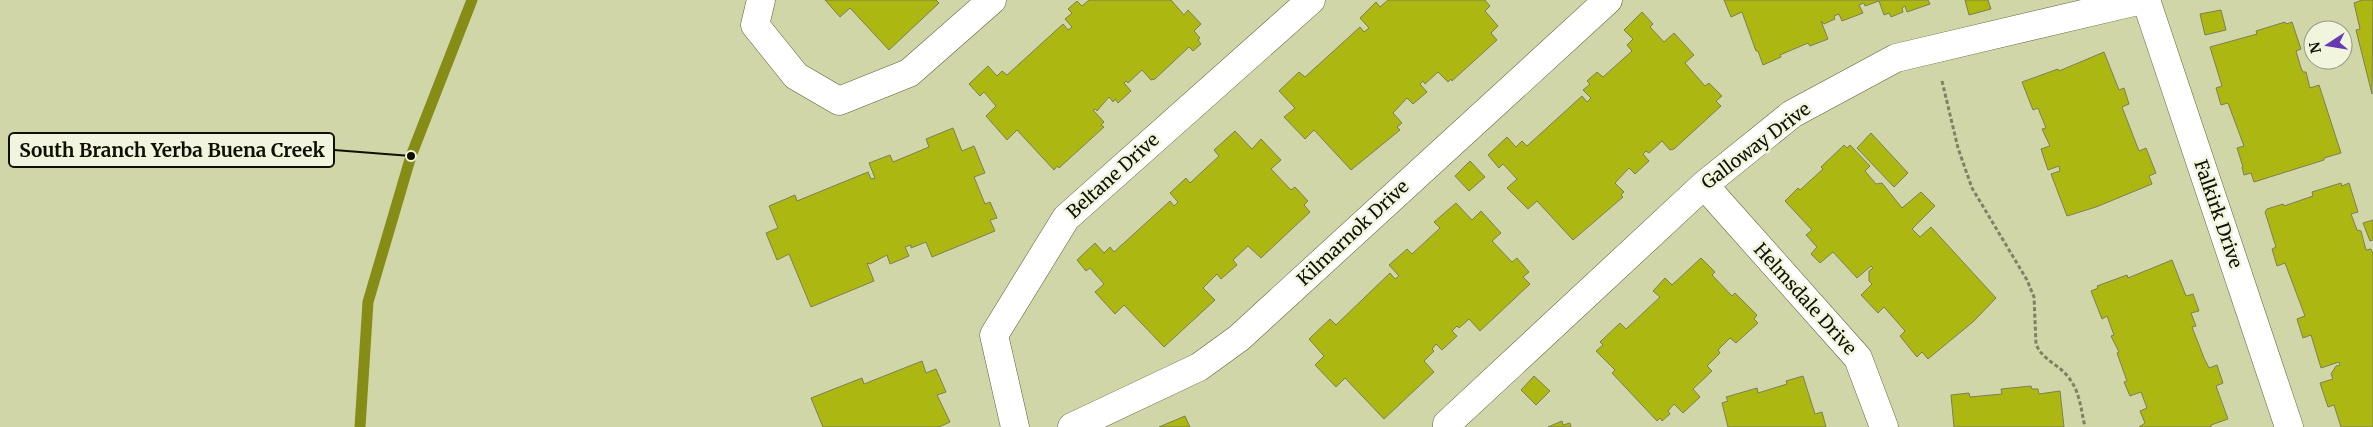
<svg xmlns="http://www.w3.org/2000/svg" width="2373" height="427" font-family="Merriweather,serif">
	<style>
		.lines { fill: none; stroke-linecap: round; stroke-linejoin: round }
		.stream { stroke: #858d17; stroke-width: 11 }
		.building { fill: #adb711; stroke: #7b8053 }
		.minor-casing { stroke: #5d6136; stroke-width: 29 }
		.path { stroke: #7e8261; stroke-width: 3; stroke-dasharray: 4 2.5; stroke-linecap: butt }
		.minor { stroke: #fff; stroke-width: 28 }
		.labels { text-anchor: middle; stroke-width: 5; stroke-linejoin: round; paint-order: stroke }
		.street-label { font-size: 18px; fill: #0f1002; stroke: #f1f5dd }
		.leader { fill: none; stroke: #0f1002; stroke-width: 2 }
		.callout-dot { fill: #0f1002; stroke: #f1f5dd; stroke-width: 2 }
		.callout { fill: #f1f5dd; stroke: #0f1002; stroke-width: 2 }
		.callout-label { font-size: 19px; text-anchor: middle; font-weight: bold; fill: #0f1002 }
	</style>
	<rect width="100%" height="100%" fill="#d0d6a7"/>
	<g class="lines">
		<path class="stream" d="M360,427L368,302L411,156L472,0"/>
	</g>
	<g class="building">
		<path d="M825,0H936L939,3L889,50L850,8L840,17Z"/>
		<path d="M1089,0H1171L1184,15L1188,10L1201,24L1194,31L1200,38L1198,40L1201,44L1193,51L1189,47L1155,79L1151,80L1142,70L1128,83L1126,81L1124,83L1131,91L1118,103L1115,99L1113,102L1109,97L1097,111L1095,109L1093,110L1104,122L1101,125L1104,127L1059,168L1057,166L1054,170L1017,130L1007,140L986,116L996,106L984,92L980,96L969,84L988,66L997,76L1002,71L1007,75L1063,24L1068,30L1072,27L1065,19L1072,13L1068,9L1077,1L1082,6Z"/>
		<path d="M1388,0H1485L1490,6L1485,11L1498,26L1491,33L1497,40L1452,81L1451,79L1448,82L1438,72L1425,84L1423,81L1420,84L1427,92L1413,104L1407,98L1393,113L1402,123L1397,127L1400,130L1351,170L1314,130L1305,139L1284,117L1295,108L1279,91L1299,72L1305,77L1360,27L1364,32L1369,28L1360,18L1376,2L1380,7Z"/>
		<path d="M1724,0H1928L1930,4L1907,12L1905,6L1902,8L1903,12L1891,17L1889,13L1884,15L1879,1L1865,6L1864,3L1859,5L1863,13L1842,21L1839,14L1834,16L1835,19L1824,24L1821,21L1828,39L1810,46L1808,43L1780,55L1781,57L1763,65L1758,51H1756L1742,12L1731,17Z"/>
		<path d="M1965,0H1988L1991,9L1969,15Z"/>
		<path d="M2362,0H2373L2372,94L2356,30L2360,29L2354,3Z"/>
		<path d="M2221,10L2226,30L2205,35L2200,14Z"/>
		<path d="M1642,12L1653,24L1650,27L1664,42L1674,33L1694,55L1685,63L1705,86L1709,83L1722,96L1716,101L1721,106L1674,149L1670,150L1662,141L1649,153L1646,151L1643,154L1649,161L1635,174L1629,168L1615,183L1624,192L1621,195L1623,197L1573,240L1537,201L1528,209L1507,188L1517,179L1503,164L1499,168L1488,155L1507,137L1516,147L1522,141L1527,146L1582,96L1587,102L1591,98L1583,90L1590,84L1587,81L1597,72L1603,77L1632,51L1627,45L1633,39L1624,30Z"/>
		<path d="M2285,22L2286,24L2292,22L2301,49L2296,51L2301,68L2303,72H2306L2310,88L2319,85L2341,153L2324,158V160L2254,182L2251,173L2244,175L2242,167H2243L2237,148L2244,146L2228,103L2221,105L2216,88L2222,86L2210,47L2257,34L2256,31Z"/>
		<path d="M2104,52L2119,90L2124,88L2129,104L2122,107L2139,151L2146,148L2156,173L2149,176L2152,184L2096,207L2067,216L2051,174L2060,171L2059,166L2048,170L2041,149L2050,146L2042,129L2046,128L2038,108L2033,110L2022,82L2058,69L2059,71Z"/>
		<path d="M953,128L962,151L974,146L985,173L974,177L985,204L990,202L997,218L990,220L995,231L932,257L926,242L911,248V245L905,247L909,256L890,264L887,255L870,264L867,263L874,281L811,307L789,254L777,260L766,233L778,228L769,206L795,195L797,201L868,172L871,179L875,178L869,163L890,155L893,162L929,147L926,139Z"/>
		<path d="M1235,131L1252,149L1261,139L1281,160L1271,169L1291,190L1295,187L1308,201L1304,205L1310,212L1261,258L1248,246L1233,260L1237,265L1221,279L1217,274L1203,288L1215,300L1164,347L1124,305L1115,314L1095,292L1104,284L1090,268L1086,271L1077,260L1095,243L1104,253L1110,247L1114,252L1170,201L1174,206L1178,202L1170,193L1186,178L1190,183L1219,156L1214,150Z"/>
		<path d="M1871,133L1908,173L1894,187L1857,148Z"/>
		<path d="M1844,145L1847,148L1850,145L1870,166L1865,171L1876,184L1882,183L1902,208L1921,192L1935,206L1912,229L1920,237L1931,227L1996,298L1974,321L1928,359L1922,352L1917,357L1912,351L1900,336L1905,331L1884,307L1878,313L1861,295L1872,284L1869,281V271L1873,268L1871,266L1857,278L1833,252L1820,263L1811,254L1817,247L1806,235L1812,230L1785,201L1798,188L1800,190L1823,169L1821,167Z"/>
		<path d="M1470,161L1485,177L1469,191L1455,176Z"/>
		<path d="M2341,183L2342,186L2349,183L2358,212L2351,214L2357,230L2361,231L2366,250L2371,249L2373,254V427H2341L2334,405L2328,407L2320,383L2333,379L2331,374L2336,366L2340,365L2339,362L2321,368L2311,335L2303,338L2297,319L2305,316L2285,263L2277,266L2272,249L2276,247L2265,212L2267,209L2283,204L2284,206L2313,196L2312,192Z"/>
		<path d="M1456,203L1472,220L1481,211L1501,233L1492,241L1512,262L1517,258L1529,272L1523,277L1530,284L1480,331L1469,319L1459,328L1457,326L1452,331L1457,336L1442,350L1436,344L1432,349L1434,351L1424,361L1434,372L1384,419L1345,378L1336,387L1315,365L1324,356L1309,339L1330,319L1336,325L1390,273L1395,279L1399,276L1389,265L1407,249L1412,254L1440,228L1434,222Z"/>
		<path d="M2373,220V240L2370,241L2363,223Z"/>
		<path d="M1701,258L1715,272L1712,275L1732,296L1735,293L1757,315L1754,319L1758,323L1736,343L1730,338L1718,350L1720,353L1707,366L1712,371L1693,389L1700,397L1683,413L1674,404L1668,411L1670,414L1662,421L1660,418L1657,421L1612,373L1615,370L1596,351L1603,345L1600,342L1620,323L1626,329L1660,297L1653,291L1665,278L1672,285Z"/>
		<path d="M2172,260L2186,296L2193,294L2199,311L2191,313L2196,326L2192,327L2204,358L2209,368L2217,365L2223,383L2216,386L2228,419L2211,425V427H2139L2145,423L2140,411L2147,408L2141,392L2130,396L2124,382L2127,381L2117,353L2119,352L2111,336L2114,335L2107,316L2102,319L2091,291L2098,288L2097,286L2127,275L2128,278Z"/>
		<path d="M922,361L926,373L936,369L946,392L937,395L950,422L939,427H823L811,398L862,378L864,384Z"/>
		<path d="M1534,376L1550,391L1536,405L1521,390Z"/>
		<path d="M1803,376L1815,414L1822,412L1826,427H1728L1722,403L1728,401L1726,397L1757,388L1758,393L1787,384L1786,381Z"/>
		<path d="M2031,386L2032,389H2038L2039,394L2060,391L2064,427H1954L1951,395L1969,393L1970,397L2002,394L2001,389Z"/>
		<path d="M1185,416L1190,427H1159Z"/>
		<path d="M1562,421L1563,425L1570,423L1571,427H1548Z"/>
	</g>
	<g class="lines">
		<g class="minor-casing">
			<g id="minor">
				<path d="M761,0L755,25L796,76L839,101L909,73L992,0"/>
				<path d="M2146,0L2289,427"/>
				<path d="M1704,185L1858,358L1884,427"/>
				<path d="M1015,427L994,335L1066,218L1311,0"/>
				<path d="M1072,427L1199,367L1239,338L1608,0"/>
				<path d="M1447,427V424L1704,185L1792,114L1896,58L2142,0"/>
			</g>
		</g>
		<path class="path" d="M1942,81L1958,148L1972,188L2027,280L2034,297L2036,344C2042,360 2060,365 2069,378C2080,392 2081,410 2085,427"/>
		<use href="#minor" class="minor"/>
	</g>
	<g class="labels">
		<g class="street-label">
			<text transform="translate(1756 146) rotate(-37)" y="6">Galloway Drive</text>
			<text transform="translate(1113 176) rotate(-42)" y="6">Beltane Drive</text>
			<text transform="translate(2218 214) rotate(71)" y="6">Falkirk Drive</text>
			<text transform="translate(1353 233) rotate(-43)" y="6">Kilmarnok Drive</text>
			<text transform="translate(1805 299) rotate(48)" y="6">Helmsdale Drive</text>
		</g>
	</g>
	<path class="leader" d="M411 156L334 150"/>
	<circle class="callout-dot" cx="411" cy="156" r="5"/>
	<rect class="callout" x="9" y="133" width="325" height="34" rx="5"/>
	<g class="callout-label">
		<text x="172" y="157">South Branch Yerba Buena Creek</text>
	</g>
	<g transform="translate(2328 45) rotate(258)"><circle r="24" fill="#f1f5dd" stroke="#979985"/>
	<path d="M0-4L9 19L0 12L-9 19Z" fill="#643bb3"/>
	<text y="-8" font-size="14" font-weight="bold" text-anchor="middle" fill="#0f1002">N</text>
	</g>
</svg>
